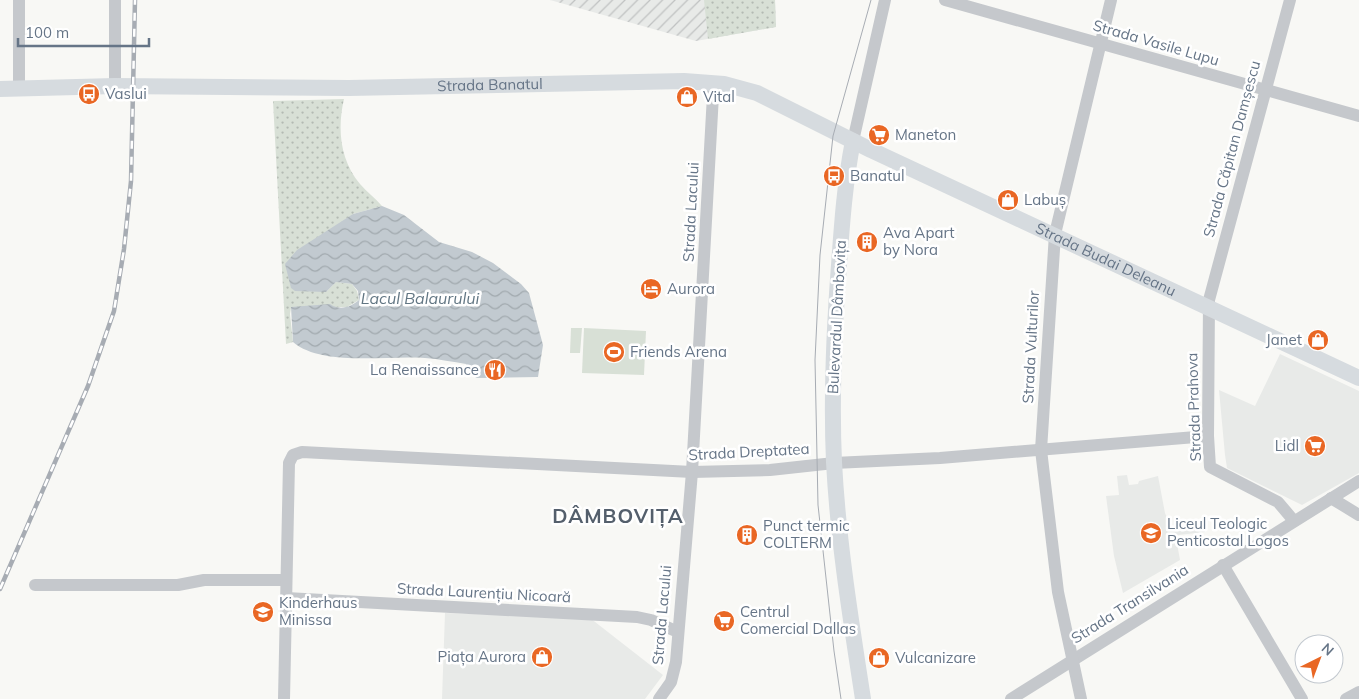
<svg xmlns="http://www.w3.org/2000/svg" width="1359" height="699" font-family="Mulish,sans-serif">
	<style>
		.built { fill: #e8eae8 }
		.industrial { fill: url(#industrial-furrows) }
		.grass { fill: url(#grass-dots) }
		.garden { fill: #d8e0d6 }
		.water { fill: url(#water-waves) }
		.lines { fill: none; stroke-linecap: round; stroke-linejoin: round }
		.minor { stroke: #c5c8cc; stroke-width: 12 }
		.major { stroke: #d6dbdf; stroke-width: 16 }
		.tram { stroke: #a7acb3; stroke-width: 1 }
		.rail-casing { stroke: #a7acb3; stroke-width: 4.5 }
		.rail { stroke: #fff; stroke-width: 2.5; stroke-dasharray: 8; stroke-linecap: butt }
		.labels { text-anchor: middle; stroke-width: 5; stroke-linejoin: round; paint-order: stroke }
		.street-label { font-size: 15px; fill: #667587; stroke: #fff }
		.poi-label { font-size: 15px; fill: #667587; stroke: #fff; text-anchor: start }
		.water-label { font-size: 16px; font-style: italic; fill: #627683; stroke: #fff }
		.district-label { font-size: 20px; font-weight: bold; letter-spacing: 1px; fill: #545f6c; stroke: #fff }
	</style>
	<defs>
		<pattern id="industrial-furrows" width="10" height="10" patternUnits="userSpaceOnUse" patternTransform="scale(1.25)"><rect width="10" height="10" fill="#e8eae8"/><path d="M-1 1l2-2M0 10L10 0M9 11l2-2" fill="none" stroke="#c0c2c2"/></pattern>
		<pattern id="grass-dots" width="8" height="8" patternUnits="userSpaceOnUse" patternTransform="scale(1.25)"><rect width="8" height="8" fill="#d8e0d6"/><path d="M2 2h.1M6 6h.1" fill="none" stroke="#b3bab3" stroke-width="1.8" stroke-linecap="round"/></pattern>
		<pattern id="water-waves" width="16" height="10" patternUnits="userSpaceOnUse" patternTransform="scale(1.25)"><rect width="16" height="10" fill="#c2cad0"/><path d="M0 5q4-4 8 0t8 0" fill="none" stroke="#a1a9ae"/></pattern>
	</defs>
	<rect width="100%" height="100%" fill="#f8f8f5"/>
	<g class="built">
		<path d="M1280,354L1359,391V473L1302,505L1227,468L1225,455L1219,390L1255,406Z"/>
		<path d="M1127,475L1129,485L1138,484L1139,481L1158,476L1165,513L1172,531L1204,526L1205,532L1178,535L1176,538L1180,560L1123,593L1114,556L1106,496L1119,495L1117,476Z"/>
		<path d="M445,613L590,618L663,675L645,699H442Z"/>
	</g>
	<path class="industrial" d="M550,0H775L776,27L696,41Z"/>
	<g class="grass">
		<path d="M704,0H775L776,27L708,39Z"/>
		<path d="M344,99C337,129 340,160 360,184C367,192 375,198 382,206L353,214L326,292L336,282L352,284L357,291L359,300L347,307L291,308L290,314L293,342L286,344L273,101Z"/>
	</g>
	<g class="garden">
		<path d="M571,328H582L580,353H570Z"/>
		<path d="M584,328L646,331L644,375L582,373Z"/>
	</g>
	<path class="water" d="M382,206L404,215L439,242L472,252L493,263L521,284L529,293L543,345L538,377L476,378L466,364C453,362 439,359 425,358C387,355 322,367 293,342L291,307L330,304C340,311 351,307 359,300L358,291L352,284L336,282L326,292L295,291L291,288L285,264L297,250L353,214Z"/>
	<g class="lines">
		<g class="minor">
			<path d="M945,0L1359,116"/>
			<path d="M1290,0L1209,300L1208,436L1210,467L1278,502L1294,521"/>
			<path d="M115,86V0"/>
			<path d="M19,88V0"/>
			<path d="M853,141L885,0"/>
			<path d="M1331,498L1359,515"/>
			<path d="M1223,565L1302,699"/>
			<path d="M35,585H178L204,580H286"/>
			<path d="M286,598L637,617L651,620L678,632"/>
			<path d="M284,699L289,463L293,455L302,452L692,472L770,470L834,463L940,458L1208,436"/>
			<path d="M659,699L671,682L676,662L692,472L713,95L711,82"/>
			<path d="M1011,699L1359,481"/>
			<path d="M1081,699L1058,592L1041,450L1055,234L1111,0"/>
			<path d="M1346,699L1359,692"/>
		</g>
		<g class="major">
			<path id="s1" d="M0,89L115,86L349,88L684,81L724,84L757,93L871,150L1359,378"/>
			<path d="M853,141C845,181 842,223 839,265C834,331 831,396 834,462C838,541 851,621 863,699"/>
		</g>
		<path class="tram" d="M841,699L834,651L818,505L815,360L820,255L833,136L871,0"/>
		<g class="rail-casing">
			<path id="rail" d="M0,589L88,386L114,311L124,249L131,181L135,0"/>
		</g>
		<use href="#rail" class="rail"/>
	</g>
	<defs>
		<g id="bus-disc" transform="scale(1.125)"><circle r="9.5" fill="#e96724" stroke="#fff"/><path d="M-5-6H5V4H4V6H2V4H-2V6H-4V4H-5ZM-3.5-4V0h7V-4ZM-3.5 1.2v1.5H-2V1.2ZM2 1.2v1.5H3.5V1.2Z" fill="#fff"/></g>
		<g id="shop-disc" transform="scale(1.125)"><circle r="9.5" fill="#e96724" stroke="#fff"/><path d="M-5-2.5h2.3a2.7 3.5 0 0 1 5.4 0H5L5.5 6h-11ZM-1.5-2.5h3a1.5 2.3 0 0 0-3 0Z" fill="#fff"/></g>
		<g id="supermarket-disc" transform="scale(1.125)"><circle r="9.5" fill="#e96724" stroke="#fff"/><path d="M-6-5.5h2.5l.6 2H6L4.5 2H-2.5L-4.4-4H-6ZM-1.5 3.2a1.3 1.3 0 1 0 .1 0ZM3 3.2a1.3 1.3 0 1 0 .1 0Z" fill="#fff"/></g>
		<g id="building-disc" transform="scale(1.125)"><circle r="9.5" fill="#e96724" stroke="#fff"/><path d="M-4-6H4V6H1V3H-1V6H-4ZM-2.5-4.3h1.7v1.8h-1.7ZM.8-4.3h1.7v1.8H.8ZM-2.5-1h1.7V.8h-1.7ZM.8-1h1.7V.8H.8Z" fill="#fff"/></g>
		<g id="hotel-disc" transform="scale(1.125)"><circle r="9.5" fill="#e96724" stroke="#fff"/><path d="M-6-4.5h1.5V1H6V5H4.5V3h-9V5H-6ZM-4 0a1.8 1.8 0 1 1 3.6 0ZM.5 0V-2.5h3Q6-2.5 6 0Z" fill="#fff"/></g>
		<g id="stadium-disc" transform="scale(1.125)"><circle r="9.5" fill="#e96724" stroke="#fff"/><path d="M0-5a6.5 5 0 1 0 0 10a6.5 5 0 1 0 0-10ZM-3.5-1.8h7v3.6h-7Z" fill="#fff"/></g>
		<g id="restaurant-disc" transform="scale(1.125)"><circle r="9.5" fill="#e96724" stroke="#fff"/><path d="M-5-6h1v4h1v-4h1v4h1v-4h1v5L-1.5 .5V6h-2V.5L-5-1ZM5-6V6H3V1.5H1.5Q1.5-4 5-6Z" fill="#fff"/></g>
		<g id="school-disc" transform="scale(1.125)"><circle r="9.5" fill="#e96724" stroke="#fff"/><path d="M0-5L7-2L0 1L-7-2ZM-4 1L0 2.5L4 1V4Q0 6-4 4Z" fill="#fff"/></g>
	</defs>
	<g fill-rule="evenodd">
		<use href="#bus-disc" x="89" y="94"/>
		<use href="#shop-disc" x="687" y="97"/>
		<use href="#supermarket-disc" x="879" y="135"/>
		<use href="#bus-disc" x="834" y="176"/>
		<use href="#shop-disc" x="1008" y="200"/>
		<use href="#building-disc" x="867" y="242"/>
		<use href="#hotel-disc" x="651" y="289"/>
		<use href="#shop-disc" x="1318" y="340"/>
		<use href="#stadium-disc" x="614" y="352"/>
		<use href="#restaurant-disc" x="495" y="370"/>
		<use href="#supermarket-disc" x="1315" y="446"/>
		<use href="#school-disc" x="1151" y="533"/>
		<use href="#building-disc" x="747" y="535"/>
		<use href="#school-disc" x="263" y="612"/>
		<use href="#supermarket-disc" x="724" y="621"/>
		<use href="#shop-disc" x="542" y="657"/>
		<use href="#shop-disc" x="879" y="658"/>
	</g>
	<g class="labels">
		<g class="street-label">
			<text transform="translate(1156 43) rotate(16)" y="5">Strada Vasile Lupu</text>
			<text dy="5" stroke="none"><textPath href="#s1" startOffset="490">Strada Banatul</textPath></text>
			<text transform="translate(1232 149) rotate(-75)" y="5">Strada Căpitan Damșescu</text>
			<text transform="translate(691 212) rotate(-87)" y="5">Strada Lacului</text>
			<text dy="5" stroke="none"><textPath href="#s1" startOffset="1145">Strada Budai Deleanu</textPath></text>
			<text transform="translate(837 317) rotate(-87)" y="5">Bulevardul Dâmbovița</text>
			<text transform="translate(1031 347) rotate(-87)" y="5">Strada Vulturilor</text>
			<text transform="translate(1194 407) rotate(-92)" y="5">Strada Prahova</text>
			<text transform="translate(749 452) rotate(-3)" y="5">Strada Dreptatea</text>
			<text transform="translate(484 593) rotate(3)" y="5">Strada Laurențiu Nicoară</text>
			<text transform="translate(1130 604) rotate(-32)" y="5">Strada Transilvania</text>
			<text transform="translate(662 615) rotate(-85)" y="5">Strada Lacului</text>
		</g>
		<g class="poi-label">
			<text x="105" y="99">Vaslui</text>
			<text x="703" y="102">Vital</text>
			<text x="895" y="140">Maneton</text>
			<text x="850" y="181">Banatul</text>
			<text x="1024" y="205">Labuș</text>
			<text x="883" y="238">Ava Apart<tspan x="883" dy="17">by Nora</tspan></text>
			<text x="667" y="294">Aurora</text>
			<text x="1302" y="345" text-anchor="end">Janet</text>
			<text x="630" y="357">Friends Arena</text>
			<text x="479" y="375" text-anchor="end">La Renaissance</text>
			<text x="1299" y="451" text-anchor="end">Lidl</text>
			<text x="1167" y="529">Liceul Teologic<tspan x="1167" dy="17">Penticostal Logos</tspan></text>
			<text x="763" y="531">Punct termic<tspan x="763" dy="17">COLTERM</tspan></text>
			<text x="279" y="608">Kinderhaus<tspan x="279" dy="17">Minissa</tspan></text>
			<text x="740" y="617">Centrul<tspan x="740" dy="17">Comercial Dallas</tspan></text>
			<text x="526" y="662" text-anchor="end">Piața Aurora</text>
			<text x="895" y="663">Vulcanizare</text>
		</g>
		<g class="water-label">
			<text x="420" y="304">Lacul Balaurului</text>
		</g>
		<g class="district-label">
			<text x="618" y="523">DÂMBOVIȚA</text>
		</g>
	</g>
	<g transform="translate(1319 659) rotate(42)"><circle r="24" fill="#ffffff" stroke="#c2c8cf"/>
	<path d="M0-4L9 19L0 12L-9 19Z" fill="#e96724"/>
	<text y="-8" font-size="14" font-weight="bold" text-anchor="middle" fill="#667587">N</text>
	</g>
	<path d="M18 38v8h131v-8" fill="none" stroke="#667587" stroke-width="2.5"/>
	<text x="25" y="38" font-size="15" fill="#667587" stroke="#ffffff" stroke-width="4" paint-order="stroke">100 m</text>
</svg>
